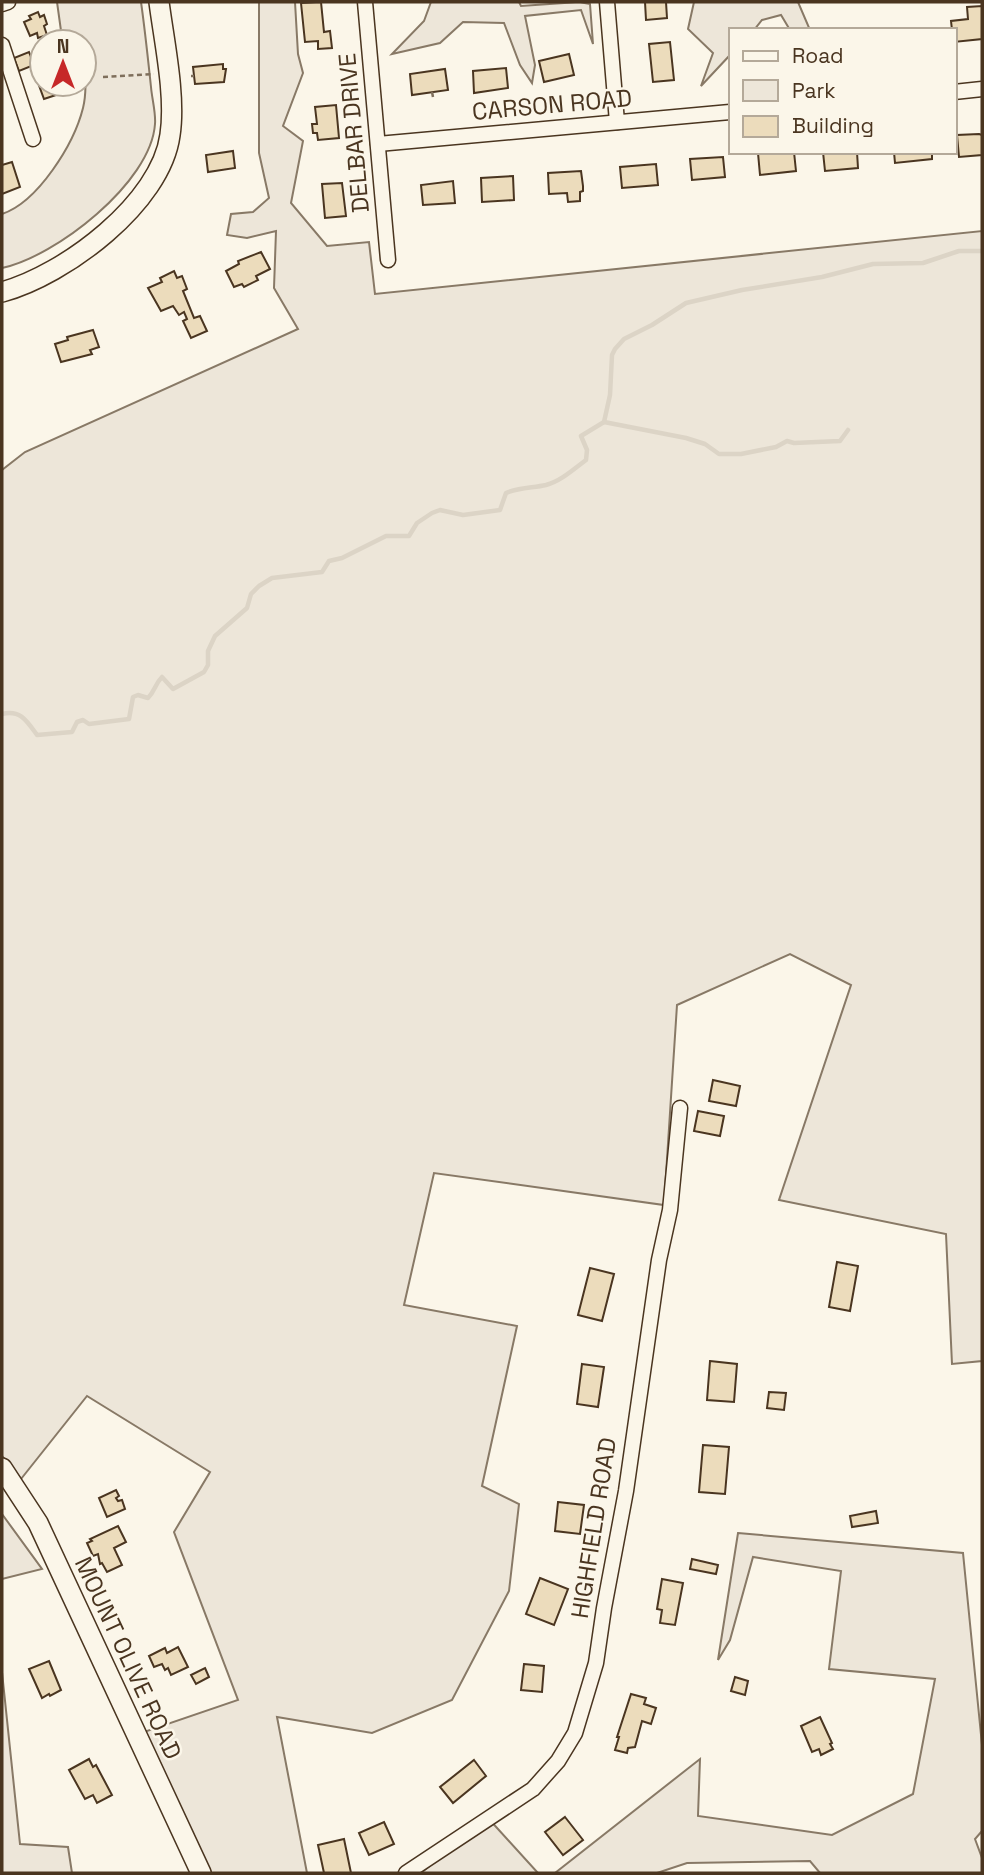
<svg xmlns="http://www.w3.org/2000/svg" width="984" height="1875" font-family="'Space Grotesk',sans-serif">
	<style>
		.green { fill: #ede6d9; stroke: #887966; stroke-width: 2 }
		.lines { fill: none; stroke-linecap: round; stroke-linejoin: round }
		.stream { stroke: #dcd4c6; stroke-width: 4.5 }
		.building { fill: #ecdcbc; stroke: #4a3520; stroke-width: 2 }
		.street-casing { stroke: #4a3520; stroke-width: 17 }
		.secondary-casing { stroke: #4a3520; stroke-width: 22 }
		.path { stroke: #7f6f5c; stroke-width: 2.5; stroke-dasharray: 5 3.5; stroke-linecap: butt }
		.street { stroke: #fbf6e9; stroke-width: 14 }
		.secondary { stroke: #fbf6e9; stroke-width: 19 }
		.labels { text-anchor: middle; stroke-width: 5; stroke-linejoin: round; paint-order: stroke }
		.street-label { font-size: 24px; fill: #4a3520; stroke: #fbf6e9 }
	</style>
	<rect width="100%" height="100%" fill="#fbf6e9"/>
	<g class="green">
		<path d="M57,2H141C145,30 148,59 151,87C152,99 156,113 155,124C151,183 55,257 2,268V214C38,202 74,144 83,108C88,88 84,63 84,42H65L62,38Z"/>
		<path d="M259,2H295L298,54L303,73L283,126L303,141L291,203L327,246L369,242L375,294L982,231V1361L952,1364L946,1234L779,1200L851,985L790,954L677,1005L664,1205L434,1173L404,1305L517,1326L482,1486L519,1504L509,1591L452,1700L372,1733L277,1717L307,1873H206L138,1734L238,1700L174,1532L210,1472L87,1396L21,1479L2,1456V470L25,452L298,329L274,288L276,231L247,238L227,235L231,214L253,212L269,198L259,153Z"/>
		<path d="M431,2H519L521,6L579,2L590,4L593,44L581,10L525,16L535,65L532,83L520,65L504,23L463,22L440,43L392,54L424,21Z"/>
		<path d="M694,2H798L810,30H790L781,15L762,20L754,30H730V55L701,86L713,53L688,29Z"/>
		<path d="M2,1514L42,1569L2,1579Z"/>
		<path d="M738,1533L963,1553L982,1745V1831L975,1839L982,1858V1873H820L810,1861L687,1863L657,1873H555L700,1759L698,1816L832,1835L913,1794L935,1679L829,1669L841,1571L753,1557L730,1640L718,1660Z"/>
		<path d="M2,1672L20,1844L68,1847L72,1873H2Z"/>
		<path d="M488,1818L538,1873H421Z"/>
	</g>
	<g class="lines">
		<g class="stream">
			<path d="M604,422L686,438L705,444L719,454H741L776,447L787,441L794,443L840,441L848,430"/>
			<path d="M2,714C20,709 27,721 37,735L72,732L77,722L83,720L89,724L129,719L133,697L138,695L148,698C155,691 155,684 162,677L173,689L204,672L208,665V651L215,636L247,608L251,594L259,586L272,578L322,572L329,561L342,558L386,536H409L417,523L432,513L440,510L463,515L500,510L506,493C520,487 533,488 546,485C561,481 574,469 586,460L587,450L581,436L604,422L610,395L612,355L615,349L624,339L652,325L686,303L742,290L822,277L873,264L923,263L959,251H982"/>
		</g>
	</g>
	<g class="building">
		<path d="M321,2L324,32L330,31L332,48L318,49V41L305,42L301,3Z"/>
		<path d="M645,2H666L667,18L646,20Z"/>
		<path d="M982,6V39L954,42V30H952L951,21L968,19L967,7Z"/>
		<path d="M38,12L40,17L44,15L47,24L44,26L47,35L38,38L37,33L30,36L24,22L31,19L29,16Z"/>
		<path d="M670,42L674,80L653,82L649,44Z"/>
		<path d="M29,52L34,65L19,71L14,58Z"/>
		<path d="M569,54L574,75L544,82L539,61Z"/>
		<path d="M223,64V69H226L224,82L195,84L193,67Z"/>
		<path d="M506,68L508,88L474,93L473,71Z"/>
		<path d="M445,69L448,90L412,95L410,74Z"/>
		<path d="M42,78V84H63L65,92L44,99L37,80Z"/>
		<path d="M336,105L339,138L318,140L317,133H313L312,124H317L315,107Z"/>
		<path d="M979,134L982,135V155L959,157L957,135Z"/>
		<path d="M233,151L235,168L208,172L206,155Z"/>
		<path d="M794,152L796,171L760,175L758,153Z"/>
		<path d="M823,152H857L858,168L825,171Z"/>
		<path d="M894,152H932V159L895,163Z"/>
		<path d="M723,157L725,177L692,180L690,159Z"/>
		<path d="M12,162L20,187L2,194V165Z"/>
		<path d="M656,164L658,185L622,188L620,167Z"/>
		<path d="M581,171L583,186V191L580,192V201L568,202L567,193L549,194L548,173Z"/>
		<path d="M513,176L514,200L482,202L481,178Z"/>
		<path d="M453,181L455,203L423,205L421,185Z"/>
		<path d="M342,183L346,216L325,218L322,184Z"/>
		<path d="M261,252L270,269L256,276L258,280L244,287L242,284L234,287L226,271L239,264L238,261Z"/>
		<path d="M174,271L177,278L182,276L187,289L183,291L194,318L200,316L207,331L191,338L183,321L187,319L184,312L179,315L173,306L161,311L148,288L162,282L160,278Z"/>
		<path d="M93,330L99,347L90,350L92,354L61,362L55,344L68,340L67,337Z"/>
		<path d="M713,1080L740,1086L736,1106L709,1101Z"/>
		<path d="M698,1111L724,1116L720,1136L694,1131Z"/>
		<path d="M837,1262L858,1266L850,1311L829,1307Z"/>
		<path d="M590,1268L614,1274L602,1321L578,1315Z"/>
		<path d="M710,1361L737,1364L734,1402L707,1400Z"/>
		<path d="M582,1364L604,1367L598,1407L577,1404Z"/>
		<path d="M769,1392L786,1393L784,1410L767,1408Z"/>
		<path d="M703,1445L729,1447L725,1494L699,1492Z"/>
		<path d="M116,1490L119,1496L116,1498L118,1501L122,1500L125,1509L107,1517L99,1498Z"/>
		<path d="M558,1502L584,1505L580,1534L555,1531Z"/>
		<path d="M876,1511L878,1523L852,1527L850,1516Z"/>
		<path d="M118,1526L126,1542L114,1548L122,1565L107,1572L102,1563L100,1564L98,1554L93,1556L87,1543L92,1541L90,1539Z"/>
		<path d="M692,1559L718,1565L716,1574L690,1569Z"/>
		<path d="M540,1578L568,1589L554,1625L526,1614Z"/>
		<path d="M662,1579L683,1583L675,1625L660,1623L662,1610L657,1609Z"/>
		<path d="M178,1647L188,1667L171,1675L168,1668L165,1670L162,1664L154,1667L149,1656L165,1648L167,1653Z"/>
		<path d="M49,1661L61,1690L50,1696L49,1694L42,1698L29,1669Z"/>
		<path d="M524,1664L544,1666L542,1692L521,1690Z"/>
		<path d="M205,1668L209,1677L196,1684L191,1675Z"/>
		<path d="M735,1677L748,1681L745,1695L731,1691Z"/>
		<path d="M631,1694L646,1698L644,1704L656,1708L651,1724L642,1721L635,1747L628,1748L627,1753L615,1750L619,1737H617Z"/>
		<path d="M820,1717L832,1743L830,1744L833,1749L821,1755L819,1749L812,1752L801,1726Z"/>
		<path d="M89,1759L93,1767L96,1765L112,1795L97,1803L93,1795L85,1799L69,1770Z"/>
		<path d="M474,1760L486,1776L453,1803L440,1787Z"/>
		<path d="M565,1817L583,1840L563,1855L545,1832Z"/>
		<path d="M384,1822L394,1844L369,1855L359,1833Z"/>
		<path d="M344,1839L351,1873H324L318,1845Z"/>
	</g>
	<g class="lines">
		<g class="street-casing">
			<g id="street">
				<path d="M365,2L388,260"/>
				<path d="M607,2L617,122"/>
				<path d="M2,4L8,2"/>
				<path d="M2,45L33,139"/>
				<path d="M954,92L982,89"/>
				<path d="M378,144L730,112"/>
				<path d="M406,1873L533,1789L558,1761L575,1733L596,1663L604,1608L626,1491L659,1260L670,1210L680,1108"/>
			</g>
		</g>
		<g class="secondary-casing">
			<g id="secondary">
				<path d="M2,292C65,275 161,203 170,135C176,96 164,41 159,2"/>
				<path d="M2,1468L38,1523L201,1873"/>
			</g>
		</g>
		<g class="path">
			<path d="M191,76H194"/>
			<path d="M103,77L154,74"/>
			<path d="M432,92L433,97"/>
		</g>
		<use href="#street" class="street"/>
		<use href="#secondary" class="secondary"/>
	</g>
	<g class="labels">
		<g class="street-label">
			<text transform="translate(552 105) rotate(-5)" y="8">CARSON ROAD</text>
			<text transform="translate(354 133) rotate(-95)" y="8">DELBAR DRIVE</text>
			<text transform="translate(594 1528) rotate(-81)" y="8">HIGHFIELD ROAD</text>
			<text transform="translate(128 1658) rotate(65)" y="8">MOUNT OLIVE ROAD</text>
		</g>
	</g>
	<rect width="984" height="1875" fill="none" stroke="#4a3520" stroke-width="7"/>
	<rect x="729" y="28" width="228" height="126" fill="#fbf6e9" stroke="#b4a999" stroke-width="2"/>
	<rect x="743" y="51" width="35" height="10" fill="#fbf6e9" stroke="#b4a999" stroke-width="2"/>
	<text x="792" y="63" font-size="21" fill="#4a3520">Road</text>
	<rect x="743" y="80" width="35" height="21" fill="#ede6d9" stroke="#b4a999" stroke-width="2"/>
	<text x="792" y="98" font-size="21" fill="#4a3520">Park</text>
	<rect x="743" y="116" width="35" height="21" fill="#ecdcbc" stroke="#b4a999" stroke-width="2"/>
	<text x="792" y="133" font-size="21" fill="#4a3520">Building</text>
	<g transform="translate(63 63)"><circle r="33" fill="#fbf6e9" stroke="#b4a999" stroke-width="2"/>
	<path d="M0-5L12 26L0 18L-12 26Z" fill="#c62828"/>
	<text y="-10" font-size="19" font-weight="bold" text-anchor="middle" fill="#4a3520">N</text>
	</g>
</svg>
